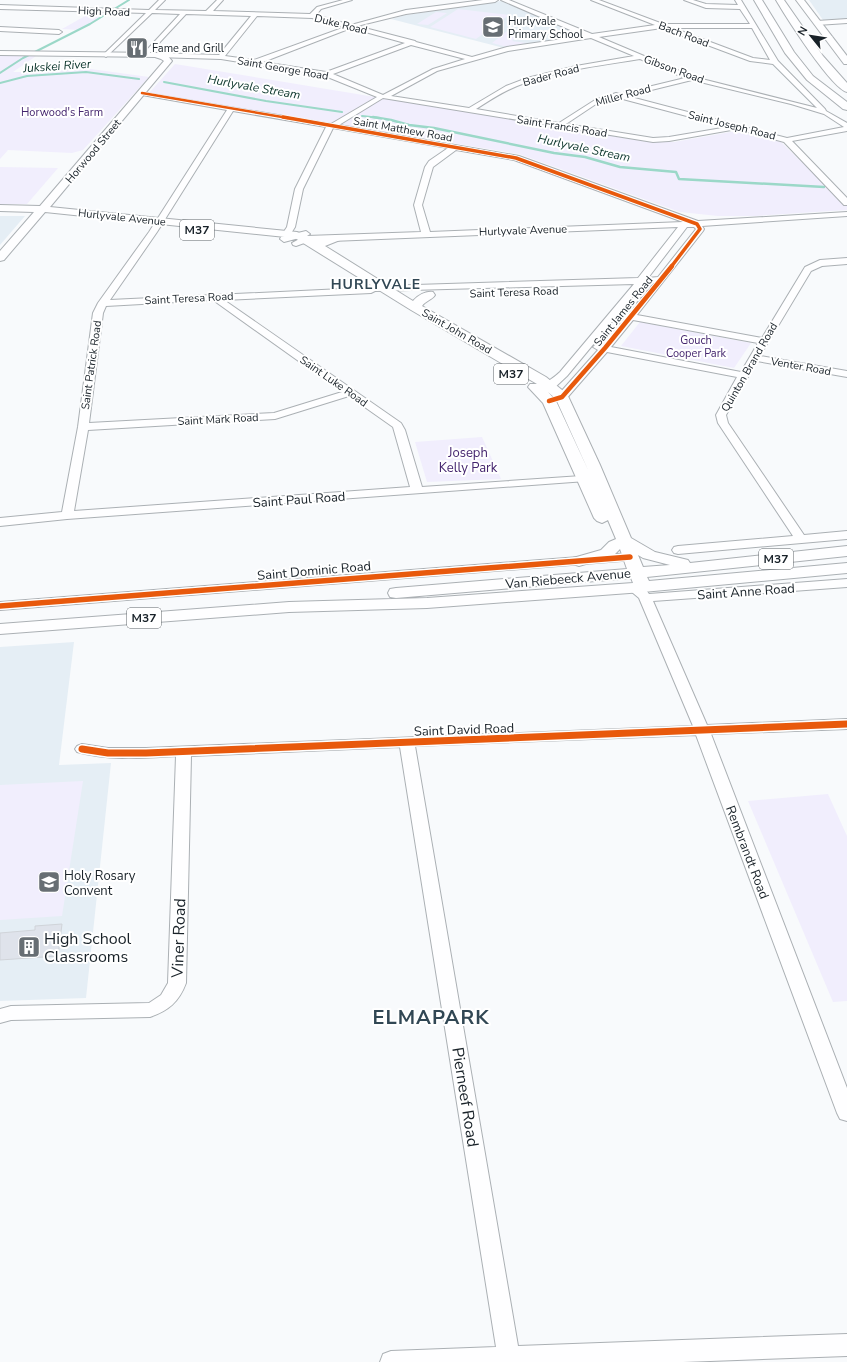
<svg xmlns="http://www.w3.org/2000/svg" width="847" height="1362" font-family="'Nunito Sans',sans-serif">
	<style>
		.built { fill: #e5eef5 }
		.green { fill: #f1eefd }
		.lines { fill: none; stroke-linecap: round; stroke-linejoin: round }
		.stream-far1 { stroke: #9bd8c8; stroke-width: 2 }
		.stream { stroke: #9bd8c8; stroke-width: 2.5 }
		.building { fill: #dfe3eb; stroke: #d0d4d9 }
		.minor-casing { stroke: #abb0b4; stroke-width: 2 }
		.major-casing { stroke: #abb0b4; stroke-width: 2 }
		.highway-casing { stroke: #abb0b4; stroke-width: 2 }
		.minor { fill: #fefeff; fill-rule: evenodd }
		.major { fill: #fefeff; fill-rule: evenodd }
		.highway { fill: #fefeff; fill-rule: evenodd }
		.cycleway-far4-casing { stroke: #fff; stroke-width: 3.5 }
		.cycleway-far3-casing { stroke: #fff; stroke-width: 5 }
		.cycleway-far2-casing { stroke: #fff; stroke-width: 6 }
		.cycleway-far1-casing { stroke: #fff; stroke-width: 8 }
		.cycleway-casing { stroke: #fff; stroke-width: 10 }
		.cycleway-far4 { stroke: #e8590c; stroke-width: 2.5 }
		.cycleway-far3 { stroke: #e8590c; stroke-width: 3.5 }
		.cycleway-far2 { stroke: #e8590c; stroke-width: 4.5 }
		.cycleway-far1 { stroke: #e8590c; stroke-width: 5.5 }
		.cycleway { stroke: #e8590c; stroke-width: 7 }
		.labels { text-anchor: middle; stroke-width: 4; stroke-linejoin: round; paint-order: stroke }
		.far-street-label { font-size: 11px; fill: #192229; stroke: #fff }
		.far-poi-label { font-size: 11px; fill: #192229; stroke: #fff; text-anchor: start }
		.far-park-label { font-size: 11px; fill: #44256e; stroke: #fff }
		.far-water-label { font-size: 12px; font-style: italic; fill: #0a342a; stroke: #fff }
		.shield { fill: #fff; stroke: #5e6469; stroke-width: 1 }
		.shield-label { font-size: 12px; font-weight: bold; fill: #192229 }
		.park-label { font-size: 13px; fill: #44256e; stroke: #fff }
		.street-label { font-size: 13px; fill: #192229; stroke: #fff }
		.poi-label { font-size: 13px; fill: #192229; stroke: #fff; text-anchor: start }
		.far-district-label { font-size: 14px; font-weight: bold; letter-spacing: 1px; fill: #314754; stroke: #fff }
		.near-poi-label { font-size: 16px; fill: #192229; stroke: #fff; text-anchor: start }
		.near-street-label { font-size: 16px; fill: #192229; stroke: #fff }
		.near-district-label { font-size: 20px; font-weight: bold; letter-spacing: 1px; fill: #314754; stroke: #fff }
	</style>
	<rect width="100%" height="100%" fill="#f8fafc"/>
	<g class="built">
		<path d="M809,0H847V19L823,20Z"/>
		<path d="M501,1L583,35L504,48L391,19L406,15Z"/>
		<path d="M0,216H25L0,245Z"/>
		<path d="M74,642L59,765L111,763L86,998L0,1001V647Z"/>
	</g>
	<g class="green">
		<path d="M458,9L509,15L476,39L430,27Z"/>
		<path d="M94,11H112L79,30L62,29Z"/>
		<path d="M436,12L447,13L428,25L417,24Z"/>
		<path d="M507,31L521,33L512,41L527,43L507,47L492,43Z"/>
		<path d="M0,55L36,56L13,72H30L91,69L149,77L83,150L72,153L8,150L0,159Z"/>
		<path d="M175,64L648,142H674L736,131L781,142L847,206V210L755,216H718L680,212L519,154L149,93Z"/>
		<path d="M0,167L58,168L27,204H0Z"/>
		<path d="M640,322L751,343L734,368L621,346Z"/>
		<path d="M482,437L501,479L427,482L415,442Z"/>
		<path d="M83,781L62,916L0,920V785Z"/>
		<path d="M828,794L847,836V1001L833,1002L748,801Z"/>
	</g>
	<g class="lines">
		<g class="stream-far1">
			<path d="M0,73L23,58L90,24L129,0"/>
			<path d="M164,82L266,101L342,112"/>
			<path d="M0,83L27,76L86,72L139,79"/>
			<path d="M362,116L380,118"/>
		</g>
		<path class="stream" d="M373,117L391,120L409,125L434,128L554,153L585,157L620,167L676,172L679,179L824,187"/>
	</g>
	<path class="building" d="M62,924L58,956L0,960V933L35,930V926Z"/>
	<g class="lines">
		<g class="minor-casing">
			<g id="minor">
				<path d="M159,0H165L155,10L206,11L217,0H223L213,11L310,14L317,7L343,0H352L321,9L316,15L351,25L406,10L483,0H498L495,2L406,14L357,26L415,41L416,42L472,57L507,47L584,36L501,0H509L592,34L655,25L591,0H599L663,24H750L740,9L706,8L684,0H693L706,4L738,5L735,0H741L778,61L825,109L826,111L847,123V131L792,141L847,198V205H844L784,142L737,129L669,141L653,142L383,98L339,125L519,156L698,221L847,212V216L702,226L704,229L703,231L637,315L762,338L805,267L820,260L847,258V264L822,266L811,271L760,356L847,371V377L757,361L726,415L728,423L804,535L847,531V539L678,554L674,553L672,550L674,547L678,546L793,536L718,423L716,415L737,377L607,352L566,399L549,404L545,403L544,401L545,399L558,395L598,350L593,347L595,345H602L624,319L620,316L622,314H628L654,283H644L567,376L551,391L541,395L536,392C542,384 553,379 560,372L634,284L375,291L371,293L224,300L401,423L405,430L422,487L596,475L600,476L602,478L600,480L67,519L0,526V518L62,512L78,427L93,313L98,303L149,232L227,110L142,95L139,93L140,92L331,124L377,97L325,76L221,59L155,57L152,55L155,53L219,55L251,16L186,14L147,56L145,57L142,55L143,54L180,14L152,13L106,57L103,55L104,54L146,13L0,9V5L149,10ZM257,16L312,18L345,27L254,60L225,56ZM351,28L405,43L326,72L263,62ZM662,28L750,61L773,64L817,108L694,77L599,37ZM673,28H752L770,60L753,58ZM591,38L634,56L576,66L527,78L506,86L469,108L391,96L437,71L508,51ZM411,45L465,59L433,69L383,95L333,74ZM640,59L685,78L619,94L616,93L595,100L559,123L476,109C489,101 502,92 517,86C556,70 599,66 640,59ZM692,80L791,104L824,114L844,127L787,138L627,96ZM619,98L728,127L669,137L653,138L566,124L599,102ZM233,111L326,127L295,189L287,227L283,233L287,236L290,235L295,227L303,189L333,128L448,148L429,161L425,167L414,205L421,232L307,236L310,234L306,231L281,237L280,239L284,242L303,237L292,243L293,245L296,246L307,242L678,227L638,278L384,286L367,285L363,288L110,300L157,232ZM456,150L514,160L683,222L430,232L422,205L433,167ZM687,227H694L696,229L658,277L648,278ZM213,300L342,392L274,413L89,423L103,313L106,306ZM633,320L758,343L741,372L611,347ZM349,396L393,427L410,487L74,511L88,430L275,419Z"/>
				<path d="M847,19V23L817,25L814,23L817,21Z"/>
				<path d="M0,27L59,30L62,32L59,34L0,31Z"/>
				<path d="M630,553L634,554L636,557L634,560L0,610V602Z"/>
				<path d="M847,579V587L653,601L707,725L847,719V729L711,734L847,1088V1121L840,1119L837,1113L696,735L415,746L518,1346L847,1334V1356L683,1362H380L383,1354L391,1351L496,1347L400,747L191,756L186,983C179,1002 168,1011 150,1017L11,1020L0,1023V1009L11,1006L149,1003L161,995L168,983L176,756C143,758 109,761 77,752L75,749L77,746L82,744L108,748H146L693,726L639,598L627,588L628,585C636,583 645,587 649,594Z"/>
			</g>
		</g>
		<g class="major-casing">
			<g id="major">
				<path d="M796,0H804L847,56V64H844Z"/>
				<path d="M0,51L155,53L167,55L172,61L50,207L297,232L317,241L332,236H340L341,238L340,240L325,246L413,301C418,295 426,291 433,292L435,295C432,300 425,301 422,306L546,377L567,394L600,465L631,538L655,552L688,560L690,563L847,546V556L647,577L649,581L847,563V573L643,592L427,608L289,612L0,634V624L289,602L427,598L633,583L631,578L396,598L390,597L388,593L390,589L396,588L627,569L620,549L613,556L579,566L573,564L571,561L573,558L601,550L609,542L616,539L608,520L602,523L597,521L594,518L543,403L528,387L530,384H537L411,310L295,238L45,212L4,260L0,261V251L34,212L0,211V205L40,206L164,61L161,59L155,57L0,55ZM548,392L556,399L589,472L556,401ZM638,555L643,558L670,565L643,567Z"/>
			</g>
		</g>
		<g class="highway-casing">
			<g id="highway">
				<path d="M754,0H762L794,52L813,76L847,102V110L843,109L807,80L785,53Z"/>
				<path d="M776,0H784L823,56L847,83V92C831,88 786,17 776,0Z"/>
			</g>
		</g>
		<use href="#minor" class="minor"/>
		<use href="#major" class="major"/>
		<use href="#highway" class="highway"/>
		<g class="cycleway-far4-casing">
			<path id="cycleway-far4" d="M142,93L288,118"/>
		</g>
		<g class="cycleway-far3-casing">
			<path id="cycleway-far3" d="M283,117L516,158L697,224L700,229L671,267"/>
		</g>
		<g class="cycleway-far2-casing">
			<path id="cycleway-far2" d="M549,401L562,397L605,348L672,266"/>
		</g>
		<g class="cycleway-far1-casing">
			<path id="cycleway-far1" d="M0,606L630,557"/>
		</g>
		<g class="cycleway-casing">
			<path id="cycleway" d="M82,749L108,753H146L847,724"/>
		</g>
		<use href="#cycleway-far4" class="cycleway-far4"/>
		<use href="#cycleway-far3" class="cycleway-far3"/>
		<use href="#cycleway-far2" class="cycleway-far2"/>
		<use href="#cycleway-far1" class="cycleway-far1"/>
		<use href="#cycleway" class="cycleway"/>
	</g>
	<defs>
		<g id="school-square" transform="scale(1.15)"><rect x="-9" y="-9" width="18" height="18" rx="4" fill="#676e73" stroke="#fff"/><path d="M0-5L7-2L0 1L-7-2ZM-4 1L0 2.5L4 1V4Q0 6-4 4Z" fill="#fff"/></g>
		<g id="restaurant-square" transform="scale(1.15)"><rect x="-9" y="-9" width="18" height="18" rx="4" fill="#676e73" stroke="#fff"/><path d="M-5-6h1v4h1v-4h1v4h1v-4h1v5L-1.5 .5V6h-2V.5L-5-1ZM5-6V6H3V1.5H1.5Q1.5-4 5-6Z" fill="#fff"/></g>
		<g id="building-square" transform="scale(1.15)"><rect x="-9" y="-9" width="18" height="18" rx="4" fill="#676e73" stroke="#fff"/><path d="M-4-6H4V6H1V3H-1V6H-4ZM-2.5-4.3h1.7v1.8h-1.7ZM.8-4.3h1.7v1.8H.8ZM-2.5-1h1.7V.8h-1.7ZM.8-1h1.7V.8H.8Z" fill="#fff"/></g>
	</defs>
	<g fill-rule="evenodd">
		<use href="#school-square" x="493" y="27"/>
		<use href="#restaurant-square" x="137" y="48"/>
		<use href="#school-square" x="49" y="882"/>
		<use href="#building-square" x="29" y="947"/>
	</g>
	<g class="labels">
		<g class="far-street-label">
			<text transform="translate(104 11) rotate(2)" y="4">High Road</text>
			<text transform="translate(341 24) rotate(14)" y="4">Duke Road</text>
			<text transform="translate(684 34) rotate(21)" y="4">Bach Road</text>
			<text transform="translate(283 68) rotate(10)" y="4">Saint George Road</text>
			<text transform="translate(674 69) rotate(20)" y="4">Gibson Road</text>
			<text transform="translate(551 75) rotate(-15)" y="4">Bader Road</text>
			<text transform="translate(623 95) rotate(-15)" y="4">Miller Road</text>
			<text transform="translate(732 125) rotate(14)" y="4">Saint Joseph Road</text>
			<text transform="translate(562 126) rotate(9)" y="4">Saint Francis Road</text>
			<text transform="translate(403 129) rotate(10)" y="4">Saint Matthew Road</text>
			<text transform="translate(93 151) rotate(-50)" y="4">Horwood Street</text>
			<text transform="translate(122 217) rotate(6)" y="4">Hurlyvale Avenue</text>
			<text transform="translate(523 230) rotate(-2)" y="4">Hurlyvale Avenue</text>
			<text transform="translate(514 292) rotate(-2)" y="4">Saint Teresa Road</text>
			<text transform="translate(189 298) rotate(-3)" y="4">Saint Teresa Road</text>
			<text transform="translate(623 311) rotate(-51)" y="4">Saint James Road</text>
			<text transform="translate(457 331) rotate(30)" y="4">Saint John Road</text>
			<text transform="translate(91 365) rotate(-82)" y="4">Saint Patrick Road</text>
			<text transform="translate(801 366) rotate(10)" y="4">Venter Road</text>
			<text transform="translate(749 367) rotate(-60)" y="4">Quinton Brand Road</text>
			<text transform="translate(334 381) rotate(35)" y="4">Saint Luke Road</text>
			<text transform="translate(218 419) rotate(-3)" y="4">Saint Mark Road</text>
		</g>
		<g class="far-poi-label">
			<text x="508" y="25">Hurlyvale<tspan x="508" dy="13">Primary School</tspan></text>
			<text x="152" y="52">Fame and Grill</text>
		</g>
		<g class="far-park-label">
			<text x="62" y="116">Horwood's Farm</text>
			<text x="696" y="344">Gouch<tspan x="696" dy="13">Cooper Park</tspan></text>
		</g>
		<g class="far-water-label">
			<text transform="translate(57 66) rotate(-4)" y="4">Jukskei River</text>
			<text transform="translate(254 87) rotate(10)" y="4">Hurlyvale Stream</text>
			<text transform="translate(584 148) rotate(12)" y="4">Hurlyvale Stream</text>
		</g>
		<g class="shield">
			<rect x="180" y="220" width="34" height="20" rx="3"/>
			<rect x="494" y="364" width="34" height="20" rx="3"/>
			<rect x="759" y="549" width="34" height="20" rx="3"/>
			<rect x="127" y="608" width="34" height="20" rx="3"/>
		</g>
		<g class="shield-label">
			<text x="197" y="234">M37</text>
			<text x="511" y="378">M37</text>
			<text x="776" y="563">M37</text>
			<text x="144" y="622">M37</text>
		</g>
		<g class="park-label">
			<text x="468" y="457">Joseph<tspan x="468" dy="15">Kelly Park</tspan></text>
		</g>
		<g class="street-label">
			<text transform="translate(299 499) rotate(-4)" y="5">Saint Paul Road</text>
			<text transform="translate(314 570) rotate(-5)" y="5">Saint Dominic Road</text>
			<text transform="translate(568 578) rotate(-5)" y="5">Van Riebeeck Avenue</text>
			<text transform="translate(746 591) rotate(-4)" y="5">Saint Anne Road</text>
			<text transform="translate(464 729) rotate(-2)" y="5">Saint David Road</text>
			<text transform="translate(748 852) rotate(69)" y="5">Rembrandt Road</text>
		</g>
		<g class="poi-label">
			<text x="64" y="880">Holy Rosary<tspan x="64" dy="15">Convent</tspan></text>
		</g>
		<g class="far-district-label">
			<text x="376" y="289">HURLYVALE</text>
		</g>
		<g class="near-poi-label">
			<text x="44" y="944">High School<tspan x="44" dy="18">Classrooms</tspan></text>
		</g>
		<g class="near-street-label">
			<text transform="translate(178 938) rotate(-88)" y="6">Viner Road</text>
			<text transform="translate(466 1097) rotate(81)" y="6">Pierneef Road</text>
		</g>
		<g class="near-district-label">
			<text x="431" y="1024">ELMAPARK</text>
		</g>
	</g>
	<g transform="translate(811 36) rotate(300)" stroke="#ffffff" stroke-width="3" paint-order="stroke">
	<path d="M0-3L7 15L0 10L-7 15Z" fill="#192229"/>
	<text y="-6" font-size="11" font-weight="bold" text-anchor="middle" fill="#192229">N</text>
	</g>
</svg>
